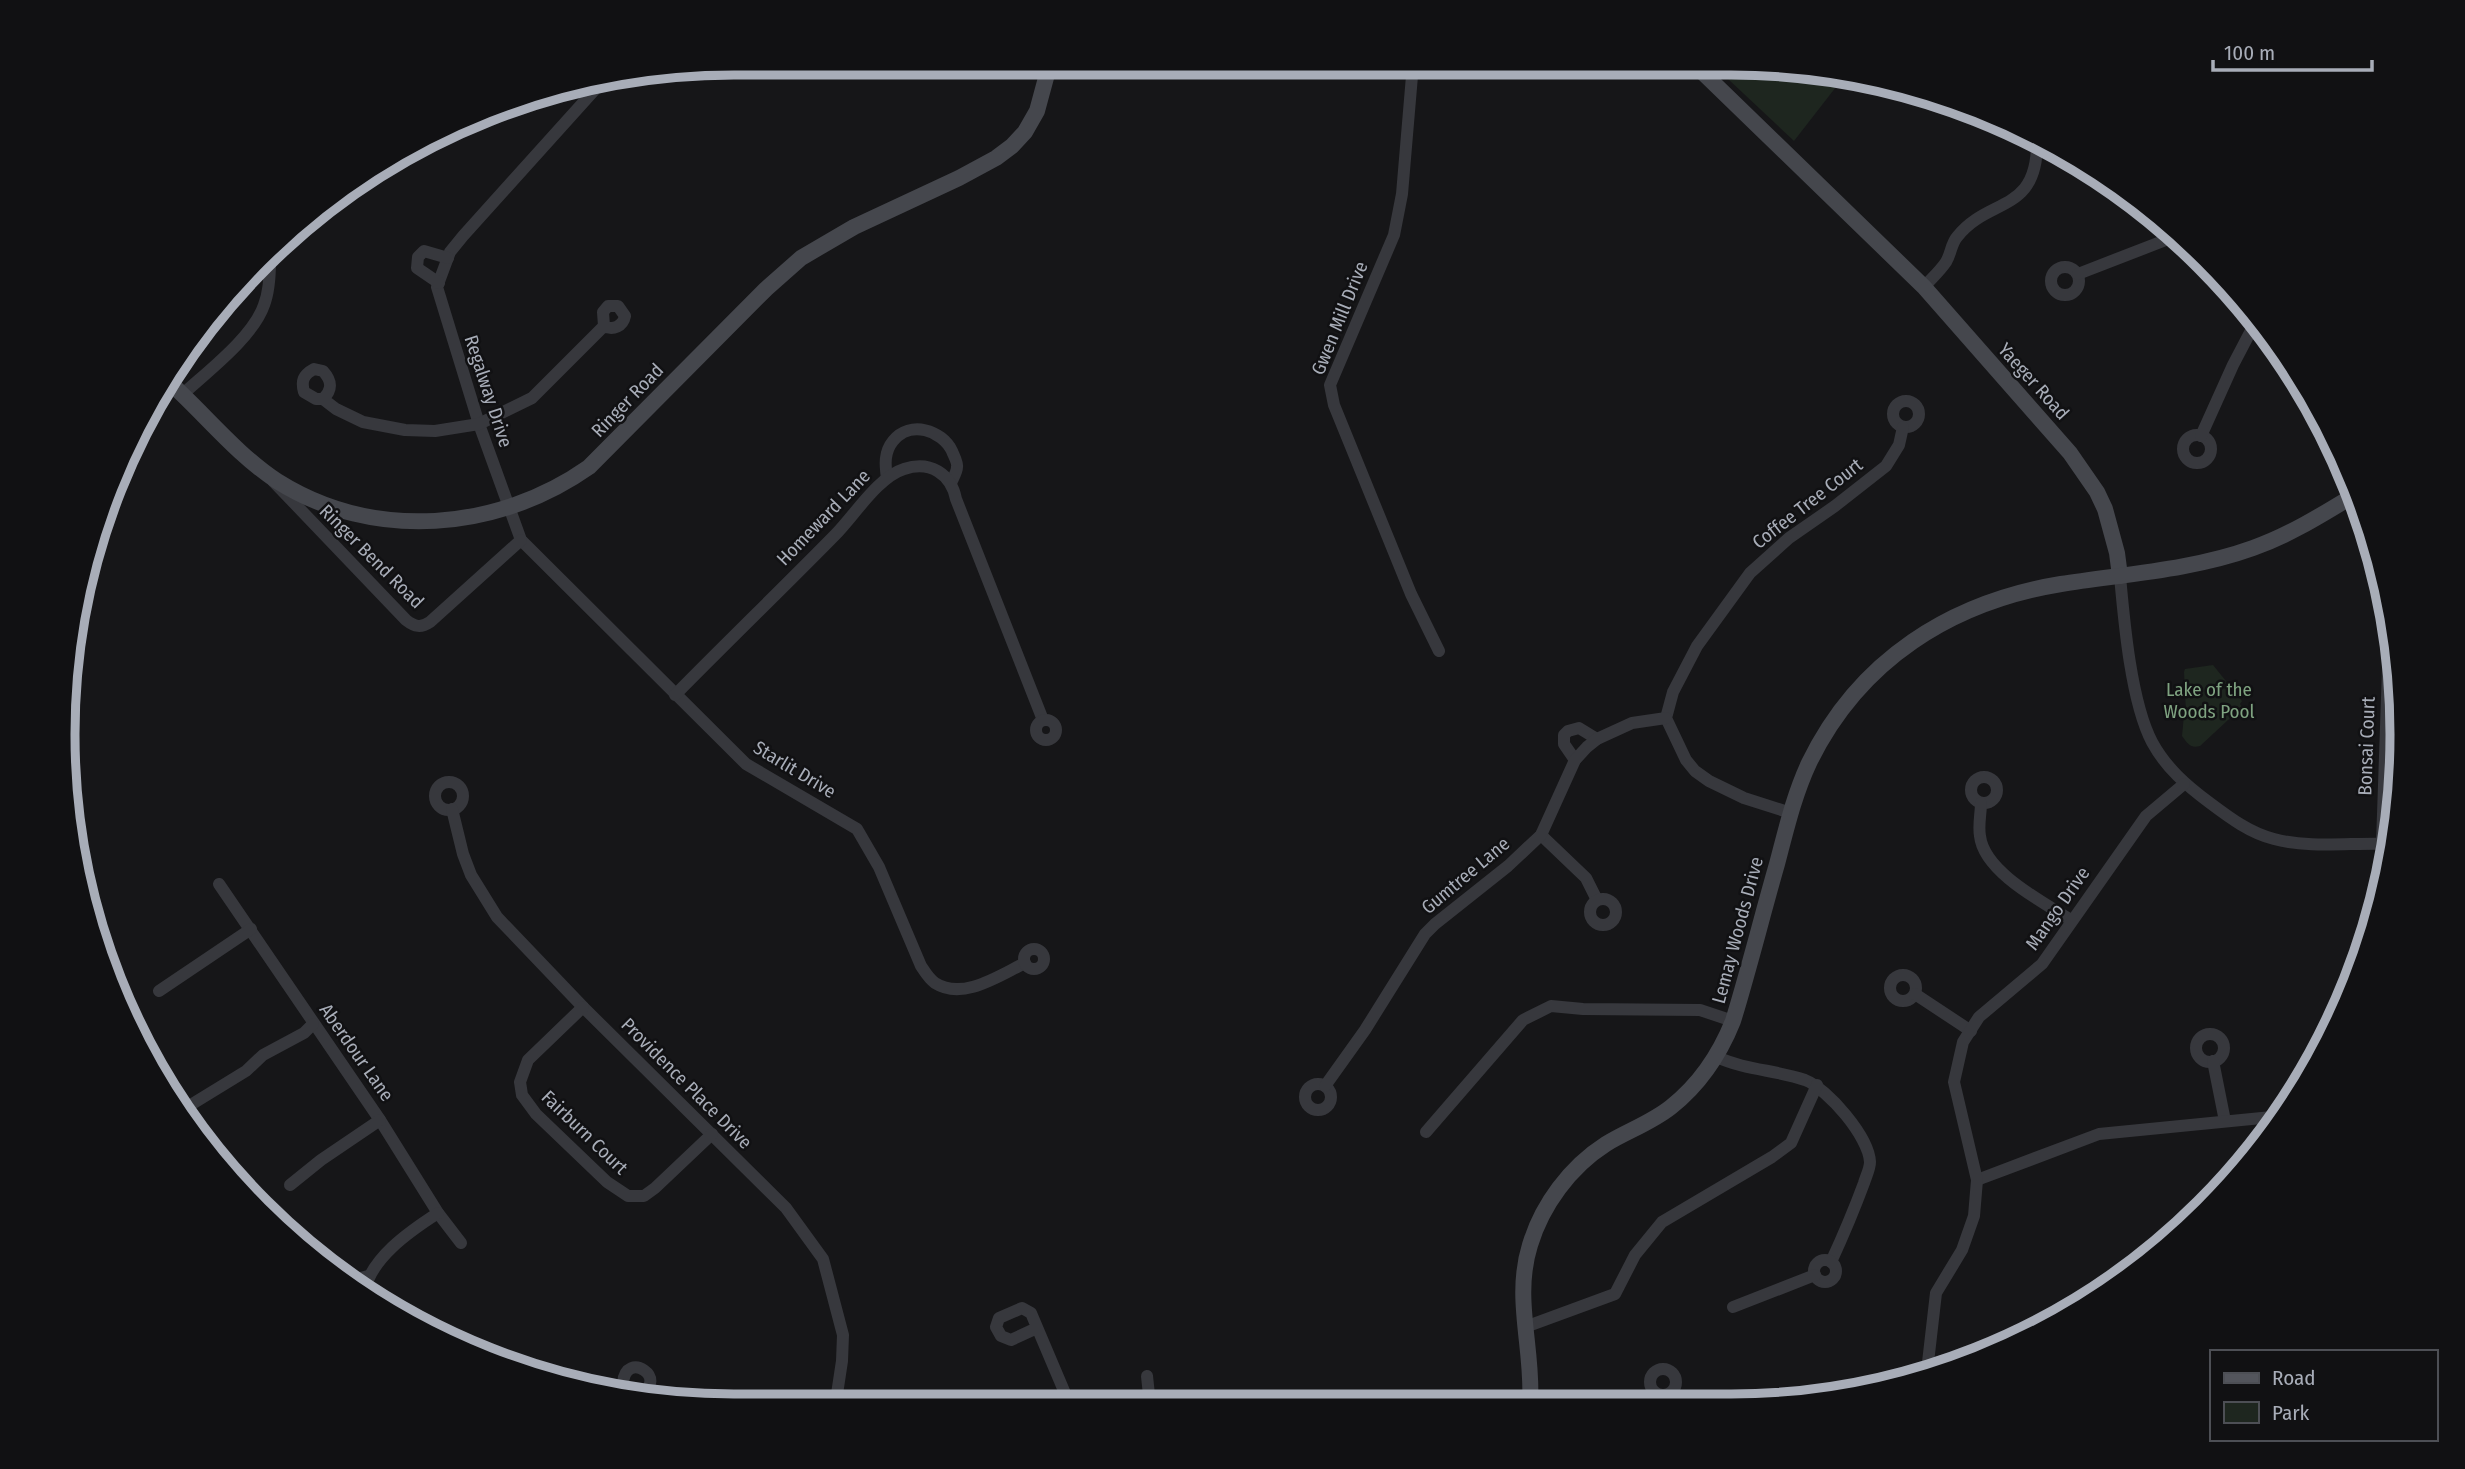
<svg xmlns="http://www.w3.org/2000/svg" width="2465" height="1469" font-family="'Fira Sans Condensed',sans-serif">
	<style>
		.green { fill: #1e261f }
		.lines { fill: none; stroke-linecap: round; stroke-linejoin: round }
		.street { stroke: #37383d; stroke-width: 12 }
		.secondary { stroke: #45474d; stroke-width: 16 }
		.primary { stroke: #53555c; stroke-width: 19 }
		.labels { text-anchor: middle; stroke-width: 5; stroke-linejoin: round; paint-order: stroke }
		.street-label { font-size: 19px; fill: #a8adb8; stroke: #111113 }
		.park-label { font-size: 19px; fill: #7fa381; stroke: #111113 }
		.rim { fill: none; stroke: #a8adb8; stroke-width: 9 }
	</style>
	<rect width="100%" height="100%" fill="#161618"/>
	<g class="green">
		<path d="M1712,64H1775L1843,78L1794,141Z"/>
		<path d="M2213,665L2242,701L2240,704L2242,707L2200,746C2191,749 2187,743 2182,736L2184,715L2186,712L2184,672L2185,669Z"/>
	</g>
	<g class="lines">
		<g class="street">
			<path d="M1413,64L1402,194L1394,235L1330,385L1334,405L1411,594L1439,651"/>
			<path d="M599,85L463,236L450,252L437,287L479,424L521,540L746,764L857,829L879,867L921,966C925,972 929,979 935,983C963,1001 1000,975 1025,963"/>
			<circle cx="2065" cy="281" r="14"/>
			<path d="M2078,274L2176,236"/>
			<path d="M439,283L417,268L418,257L424,251L448,258"/>
			<path d="M1924,287C1931,279 1940,271 1946,262C1951,254 1951,244 1957,237C1988,197 2037,214 2037,143"/>
			<path d="M183,394C208,371 253,337 264,305C269,292 270,275 270,261"/>
			<path d="M323,399C333,389 332,381 323,371L314,369C303,375 301,381 304,392L316,399H323L336,409L363,422L405,430L435,431L479,424L532,398L604,326C613,331 623,326 625,316L618,306H608L603,312L604,326"/>
			<circle cx="1906" cy="414" r="13"/>
			<circle cx="2197" cy="449" r="14"/>
			<path d="M2201,436L2233,365L2256,321"/>
			<path d="M887,478C885,465 884,452 893,441C910,420 942,430 952,451C954,456 958,463 957,467C957,472 953,478 951,483"/>
			<path d="M273,481L406,620C415,627 421,628 430,622L521,540"/>
			<path d="M2120,576C2124,621 2131,702 2152,742C2166,768 2187,786 2210,803C2230,818 2250,833 2274,839C2311,849 2354,842 2391,844"/>
			<path d="M675,695C728,641 782,589 835,535C854,516 878,477 904,469C930,460 951,474 956,499L1043,720"/>
			<circle cx="1046" cy="730" r="10"/>
			<path d="M1575,760L1564,744V735L1568,731L1579,728L1597,739"/>
			<circle cx="1984" cy="790" r="13"/>
			<circle cx="449" cy="796" r="14"/>
			<path d="M1981,803C1981,813 1978,825 1980,836C1984,872 2043,902 2071,920"/>
			<path d="M452,809L463,854L471,875L497,917L583,1007L786,1208L823,1259L843,1335L842,1361L837,1394L833,1405"/>
			<path d="M1791,813L1744,798L1709,781L1695,771L1686,760L1666,718L1673,692L1697,646L1750,573L1789,538L1835,506L1886,466L1899,445L1903,427"/>
			<path d="M1541,835L1586,878L1597,900"/>
			<path d="M2382,843L2388,669L2394,650"/>
			<path d="M219,884L380,1120L438,1213L461,1243"/>
			<circle cx="1603" cy="912" r="13"/>
			<circle cx="1034" cy="959" r="10"/>
			<circle cx="1903" cy="988" r="13"/>
			<path d="M159,991L251,929"/>
			<path d="M1915,994L1971,1031"/>
			<path d="M583,1007L528,1060L520,1082L522,1095L536,1114L607,1182L628,1196H644L655,1188L712,1134"/>
			<circle cx="2210" cy="1048" r="14"/>
			<path d="M1717,1057C1745,1070 1776,1070 1805,1080C1828,1089 1869,1137 1870,1162C1870,1169 1866,1176 1864,1183C1854,1210 1843,1236 1831,1262"/>
			<path d="M2213,1061L2225,1121"/>
			<circle cx="1318" cy="1097" r="13"/>
			<path d="M1325,1086L1365,1030L1425,934L1435,924L1508,866L1541,835L1575,760L1587,747L1597,739L1632,723L1666,718"/>
			<path d="M184,1109L246,1071L263,1055L304,1033L313,1024"/>
			<path d="M1426,1132L1523,1020L1551,1006L1583,1009L1700,1010L1733,1021"/>
			<path d="M1977,1180L2099,1134L2282,1116"/>
			<path d="M290,1185L321,1160L380,1120"/>
			<circle cx="1825" cy="1271" r="11"/>
			<path d="M349,1281L368,1276"/>
			<path d="M364,1294C369,1259 410,1231 438,1213"/>
			<path d="M1733,1307L1815,1275"/>
			<path d="M1525,1327L1615,1294L1635,1255L1662,1222L1772,1157L1791,1143L1817,1085"/>
			<path d="M1037,1328L1011,1340L1001,1336L996,1327L999,1318L1022,1308L1031,1313L1070,1405"/>
			<circle cx="1663" cy="1382" r="13"/>
			<path d="M1928,1373L1927,1371L1936,1293L1962,1250L1974,1216L1977,1180L1954,1082L1963,1042L1979,1017L2042,964L2146,816L2184,784"/>
			<path d="M1147,1376L1149,1395L1153,1405"/>
			<path d="M1884,1386L1927,1371"/>
			<path d="M629,1392L623,1383C626,1349 670,1379 640,1394"/>
			<path d="M1830,1395L1840,1389L1850,1392"/>
		</g>
		<g class="secondary">
			<path d="M1694,64L1924,287L2070,453L2097,492L2105,509L2117,553L2120,576"/>
			<path d="M167,380C204,413 236,454 277,481C374,542 498,531 589,467L766,289L801,258L854,227L959,178L996,158L1012,146L1025,132L1037,111L1050,63"/>
			<path d="M1530,1405C1534,1350 1513,1299 1530,1245C1542,1205 1570,1167 1606,1144C1627,1131 1651,1123 1671,1107C1700,1084 1719,1056 1733,1021C1749,969 1762,916 1777,864C1786,830 1794,795 1809,763C1859,660 1951,602 2061,584C2125,574 2192,570 2253,548C2290,535 2323,514 2356,494"/>
		</g>
		<path class="primary" d="M196,1132L207,1148"/>
	</g>
	<g class="labels">
		<g class="street-label">
			<text transform="translate(1339 318) rotate(-68)" y="7">Gwen Mill Drive</text>
			<text transform="translate(2034 381) rotate(48)" y="7">Yaeger Road</text>
			<text transform="translate(489 391) rotate(72)" y="7">Regalway Drive</text>
			<text transform="translate(627 400) rotate(-46)" y="7">Ringer Road</text>
			<text transform="translate(1807 503) rotate(-38)" y="7">Coffee Tree Court</text>
			<text transform="translate(823 517) rotate(-46)" y="7">Homeward Lane</text>
			<text transform="translate(372 556) rotate(45)" y="7">Ringer Bend Road</text>
			<text transform="translate(2366 746) rotate(-88)" y="7">Bonsai Court</text>
			<text transform="translate(795 769) rotate(31)" y="7">Starlit Drive</text>
			<text transform="translate(1465 875) rotate(-40)" y="7">Gumtree Lane</text>
			<text transform="translate(2057 908) rotate(-55)" y="7">Mango Drive</text>
			<text transform="translate(1737 930) rotate(-75)" y="7">Lemay Woods Drive</text>
			<text transform="translate(357 1052) rotate(55)" y="7">Aberdour Lane</text>
			<text transform="translate(687 1083) rotate(45)" y="7">Providence Place Drive</text>
			<text transform="translate(585 1132) rotate(44)" y="7">Fairburn Court</text>
		</g>
		<g class="park-label">
			<text x="2209" y="696">Lake of the<tspan x="2209" dy="22">Woods Pool</tspan></text>
		</g>
	</g>
	<path d="M0 0H2465V1469H0ZM734 75H1731A659 659 0 0 1 2390 734V735A659 659 0 0 1 1731 1394H734A659 659 0 0 1 75 735V734A659 659 0 0 1 734 75Z" fill="#111113" fill-rule="evenodd"/>
	<path class="rim" d="M734 75H1731A659 659 0 0 1 2390 734V735A659 659 0 0 1 1731 1394H734A659 659 0 0 1 75 735V734A659 659 0 0 1 734 75Z"/>
	<rect x="2210" y="1350" width="228" height="91" fill="#111113" stroke="#4d4f55" stroke-width="2"/>
	<rect x="2224" y="1373" width="35" height="10" fill="#53555c" stroke="#4d4f55" stroke-width="2"/>
	<text x="2272" y="1385" font-size="21" fill="#a8adb8">Road</text>
	<rect x="2224" y="1402" width="35" height="21" fill="#1e261f" stroke="#4d4f55" stroke-width="2"/>
	<text x="2272" y="1420" font-size="21" fill="#a8adb8">Park</text>
	<path d="M2213 60v10h159v-10" fill="none" stroke="#a8adb8" stroke-width="3.5"/>
	<text x="2224" y="60" font-size="21" fill="#a8adb8" stroke="#111113" stroke-width="5" paint-order="stroke">100 m</text>
</svg>
